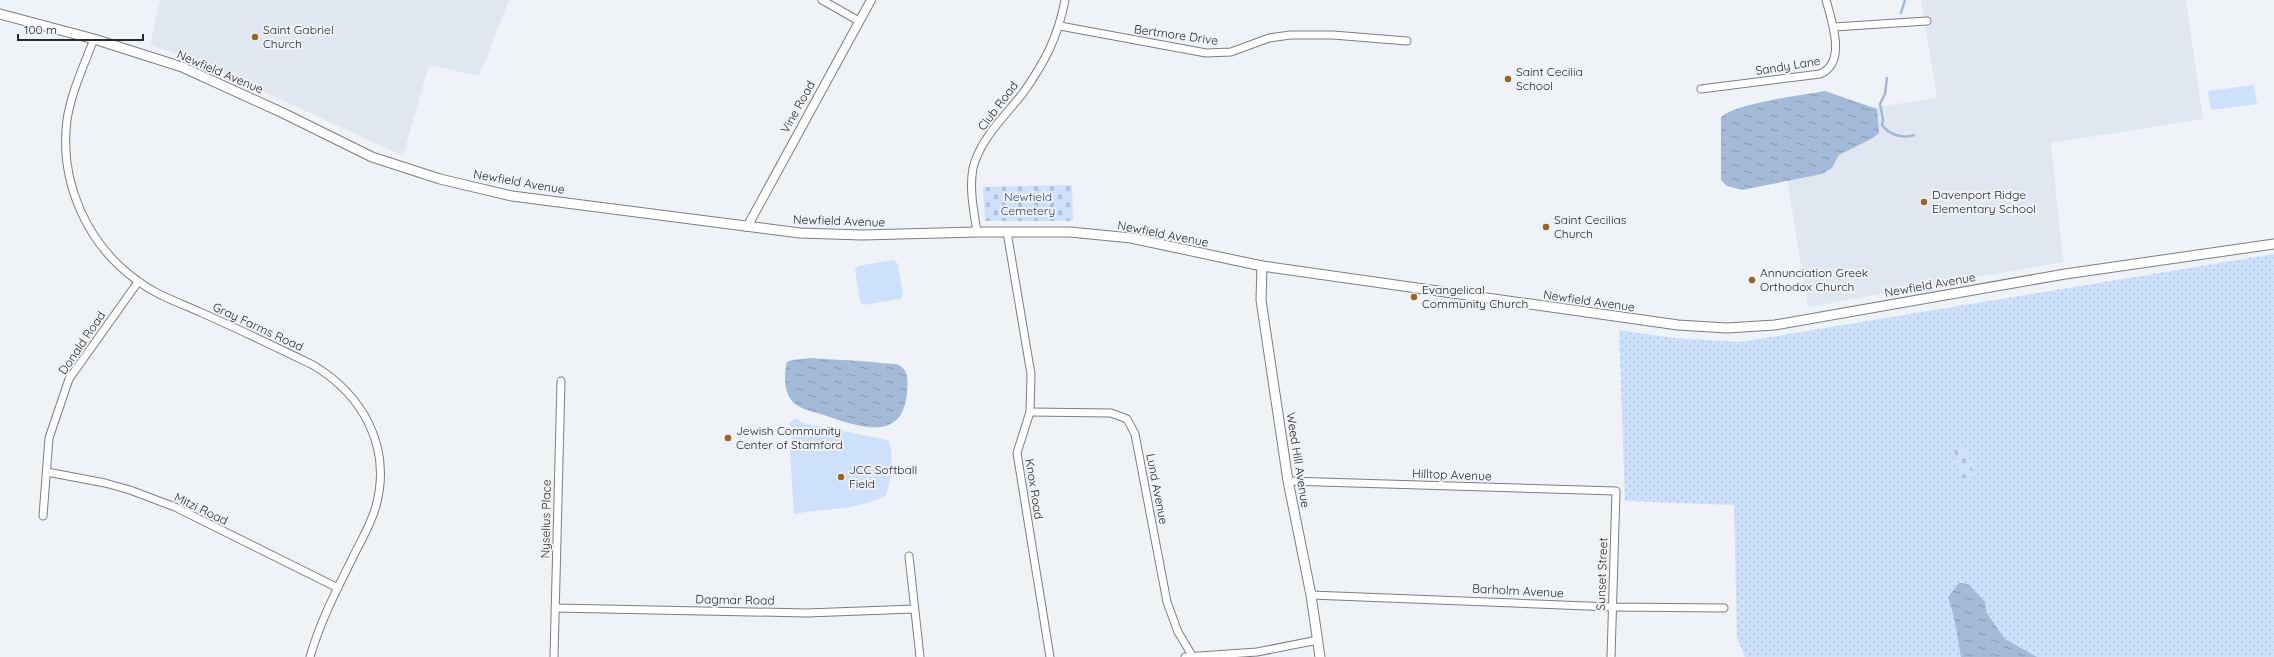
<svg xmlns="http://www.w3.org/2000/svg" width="2274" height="657" font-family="Quicksand,sans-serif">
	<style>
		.built { fill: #e0e7f1 }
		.grass { fill: url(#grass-dots) }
		.cemetery { fill: url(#cemetery-stones) }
		.pitch { fill: #cde1fd }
		.water { fill: url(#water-ripples) }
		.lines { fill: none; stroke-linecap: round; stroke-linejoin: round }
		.stream { stroke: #a3bad9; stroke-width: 2.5 }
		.minor-casing { stroke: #7c7e82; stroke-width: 9 }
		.tertiary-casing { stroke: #7c7e82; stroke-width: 10 }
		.secondary-casing { stroke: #7c7e82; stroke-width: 11 }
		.minor { stroke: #fff; stroke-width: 7 }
		.tertiary { stroke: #fff; stroke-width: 8 }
		.secondary { stroke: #fff; stroke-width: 9 }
		.poi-dot { fill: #9a661d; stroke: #eff2f6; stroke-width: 1.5 }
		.labels { text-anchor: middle; stroke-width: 4; stroke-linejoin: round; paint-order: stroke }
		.poi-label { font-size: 12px; fill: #27282a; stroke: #eff2f6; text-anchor: start }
		.street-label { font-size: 12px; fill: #27282a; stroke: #eff2f6 }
		.park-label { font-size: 12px; fill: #2a4873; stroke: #eff2f6 }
	</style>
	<defs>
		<pattern id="grass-dots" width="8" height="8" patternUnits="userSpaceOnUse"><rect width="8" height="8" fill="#cde1fd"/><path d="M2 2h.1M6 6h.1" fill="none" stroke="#b0c1d9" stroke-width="1.8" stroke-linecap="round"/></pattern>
		<pattern id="cemetery-stones" width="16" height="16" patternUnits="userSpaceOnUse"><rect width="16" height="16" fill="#cde1fd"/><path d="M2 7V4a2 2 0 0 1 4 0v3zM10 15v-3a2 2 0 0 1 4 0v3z" fill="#b0c1d9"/></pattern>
		<pattern id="water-ripples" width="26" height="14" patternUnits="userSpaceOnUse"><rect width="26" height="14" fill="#a3bad9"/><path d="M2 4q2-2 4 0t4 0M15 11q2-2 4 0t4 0" fill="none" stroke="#8597b0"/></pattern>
	</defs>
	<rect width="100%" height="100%" fill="#eff2f6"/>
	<g class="built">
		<path d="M160,0H509L479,76L429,65L403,156L195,60L150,45Z"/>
		<path d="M1921,0H2186L2203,119L2051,143L2063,262L1808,307L1774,99L1825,91L1829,114L1937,98Z"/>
	</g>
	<path class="grass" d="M2274,254V657H1745L1737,638L1734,505L1625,501L1619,330L1673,338L1740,342Z"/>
	<g class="cemetery">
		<path d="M1072,185L1073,221H985L983,187Z"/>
		<path d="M1968,446L1973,477L1959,479L1954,448Z"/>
	</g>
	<g class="pitch">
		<path d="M2254,85L2257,104L2211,110L2208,91Z"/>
		<path d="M893,260L898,264L903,295L900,299L863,305L860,302L855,270L858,266Z"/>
		<path d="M796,418L803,423L888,440C895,452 891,483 886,495C857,511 824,508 794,514L790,451L793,431L789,423Z"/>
	</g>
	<g class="water">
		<path d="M1825,91L1877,109L1879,133L1873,138L1839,155L1832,168L1822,174L1742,190L1727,186L1721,180V117C1739,102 1800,96 1825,91Z"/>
		<path d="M811,358C834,360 858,360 881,363C886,364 894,363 899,365C909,371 908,382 907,392C903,446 854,425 821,414C811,411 796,409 790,398C784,389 784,372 787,362L792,360Z"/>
		<path d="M1959,583H1964L1969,585L1985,602L1986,612L2005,639L2037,657H1961L1954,617L1948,597Z"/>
	</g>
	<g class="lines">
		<g class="stream">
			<path d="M1901,13L1905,0"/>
			<path d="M1887,78L1885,94L1880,104L1883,120L1882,125C1889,135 1904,139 1914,135"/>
		</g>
		<g class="minor-casing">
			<g id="minor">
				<path d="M822,0L859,21"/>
				<path d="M1060,26L1206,53L1231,52L1269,38L1290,35H1333L1407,41"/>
				<path d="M1834,27L1927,21"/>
				<path d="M94,39C84,65 71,93 67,120C59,182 87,245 138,281C156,295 180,303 200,312C238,329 276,347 313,365C363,395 392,447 376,506C371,525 360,542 352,559C336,591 320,622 310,657"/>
				<path d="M1701,89L1820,74C1847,63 1832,22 1826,0"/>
				<path d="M977,232C974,212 969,189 973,168C980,139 1005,116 1023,93C1045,62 1058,37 1065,0"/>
				<path d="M1007,232L1031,374L1030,412L1017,453L1050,657"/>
				<path d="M1030,412L1111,413L1127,419L1135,434L1167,602L1178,632L1193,657"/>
				<path d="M47,472L105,483L130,490L175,507L338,588"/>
				<path d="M1288,481L1616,491L1611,657"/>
				<path d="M43,516L49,438L69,379L138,282"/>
				<path d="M909,556L920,657"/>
				<path d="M1311,595L1612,607L1724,608"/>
				<path d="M555,608L807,613L914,609"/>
				<path d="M554,657L561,381"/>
				<path d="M1185,657L1257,652L1318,640"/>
			</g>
		</g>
		<g class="tertiary-casing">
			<path id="tertiary" d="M747,227L871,0"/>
		</g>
		<g class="secondary-casing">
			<g id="secondary">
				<path d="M0,14L94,39L182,67L283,113L372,157L440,179L512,196L800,233L862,235L977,232H1070L1131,238L1262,266L1678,325L1727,328L1775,325L2065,274L2274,244"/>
				<path d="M1262,266L1261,300L1288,481L1311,595L1320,657"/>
			</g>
		</g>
		<use href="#minor" class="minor"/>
		<use href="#tertiary" class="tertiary"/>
		<use href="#secondary" class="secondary"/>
	</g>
	<g class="poi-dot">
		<circle cx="255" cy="37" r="4"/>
		<circle cx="1508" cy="79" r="4"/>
		<circle cx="1924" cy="202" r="4"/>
		<circle cx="1546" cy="227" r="4"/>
		<circle cx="1752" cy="280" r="4"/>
		<circle cx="1414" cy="297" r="4"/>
		<circle cx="728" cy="438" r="4"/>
		<circle cx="841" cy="477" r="4"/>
	</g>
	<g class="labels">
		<g class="poi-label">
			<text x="263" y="34">Saint Gabriel<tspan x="263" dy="14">Church</tspan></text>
			<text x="1516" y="76">Saint Cecilia<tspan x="1516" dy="14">School</tspan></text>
			<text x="1932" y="199">Davenport Ridge<tspan x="1932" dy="14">Elementary School</tspan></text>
			<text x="1554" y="224">Saint Cecilias<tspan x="1554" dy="14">Church</tspan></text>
			<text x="1760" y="277">Annunciation Greek<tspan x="1760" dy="14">Orthodox Church</tspan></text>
			<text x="1422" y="294">Evangelical<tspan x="1422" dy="14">Community Church</tspan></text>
			<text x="736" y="435">Jewish Community<tspan x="736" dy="14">Center of Stamford</tspan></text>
			<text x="849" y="474">JCC Softball<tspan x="849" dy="14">Field</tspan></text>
		</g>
		<g class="street-label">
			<text transform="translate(1176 35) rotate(8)" y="4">Bertmore Drive</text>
			<text transform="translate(1788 66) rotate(-9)" y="4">Sandy Lane</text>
			<text transform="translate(220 72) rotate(23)" y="4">Newfield Avenue</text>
			<text transform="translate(998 106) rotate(-53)" y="4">Club Road</text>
			<text transform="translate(798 107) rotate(-61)" y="4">Vine Road</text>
			<text transform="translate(519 182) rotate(10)" y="4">Newfield Avenue</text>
			<text transform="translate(839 221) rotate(2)" y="4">Newfield Avenue</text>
			<text transform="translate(1163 234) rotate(11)" y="4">Newfield Avenue</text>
			<text transform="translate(1930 285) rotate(-10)" y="4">Newfield Avenue</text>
			<text transform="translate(1589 301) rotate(8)" y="4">Newfield Avenue</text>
			<text transform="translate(258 327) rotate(25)" y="4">Gray Farms Road</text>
			<text transform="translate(82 343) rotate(-56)" y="4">Donald Road</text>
			<text transform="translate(1298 460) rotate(81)" y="4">Weed Hill Avenue</text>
			<text transform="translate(1452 475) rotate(2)" y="4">Hilltop Avenue</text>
			<text transform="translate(1034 489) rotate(81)" y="4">Knox Road</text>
			<text transform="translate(1157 489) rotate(79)" y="4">Lund Avenue</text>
			<text transform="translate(201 509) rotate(26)" y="4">Mitzi Road</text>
			<text transform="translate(546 519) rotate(-89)" y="4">Nyselius Place</text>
			<text transform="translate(1602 574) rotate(-88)" y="4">Sunset Street</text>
			<text transform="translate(1518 591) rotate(3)" y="4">Barholm Avenue</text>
			<text transform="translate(735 600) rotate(1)" y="4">Dagmar Road</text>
		</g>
		<g class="park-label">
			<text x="1028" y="201">Newfield<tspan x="1028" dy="14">Cemetery</tspan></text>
		</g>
	</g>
	<path d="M18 34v6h125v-6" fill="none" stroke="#27282a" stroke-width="2"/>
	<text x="24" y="34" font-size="12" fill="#27282a" stroke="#eff2f6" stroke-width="3" paint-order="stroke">100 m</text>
</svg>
